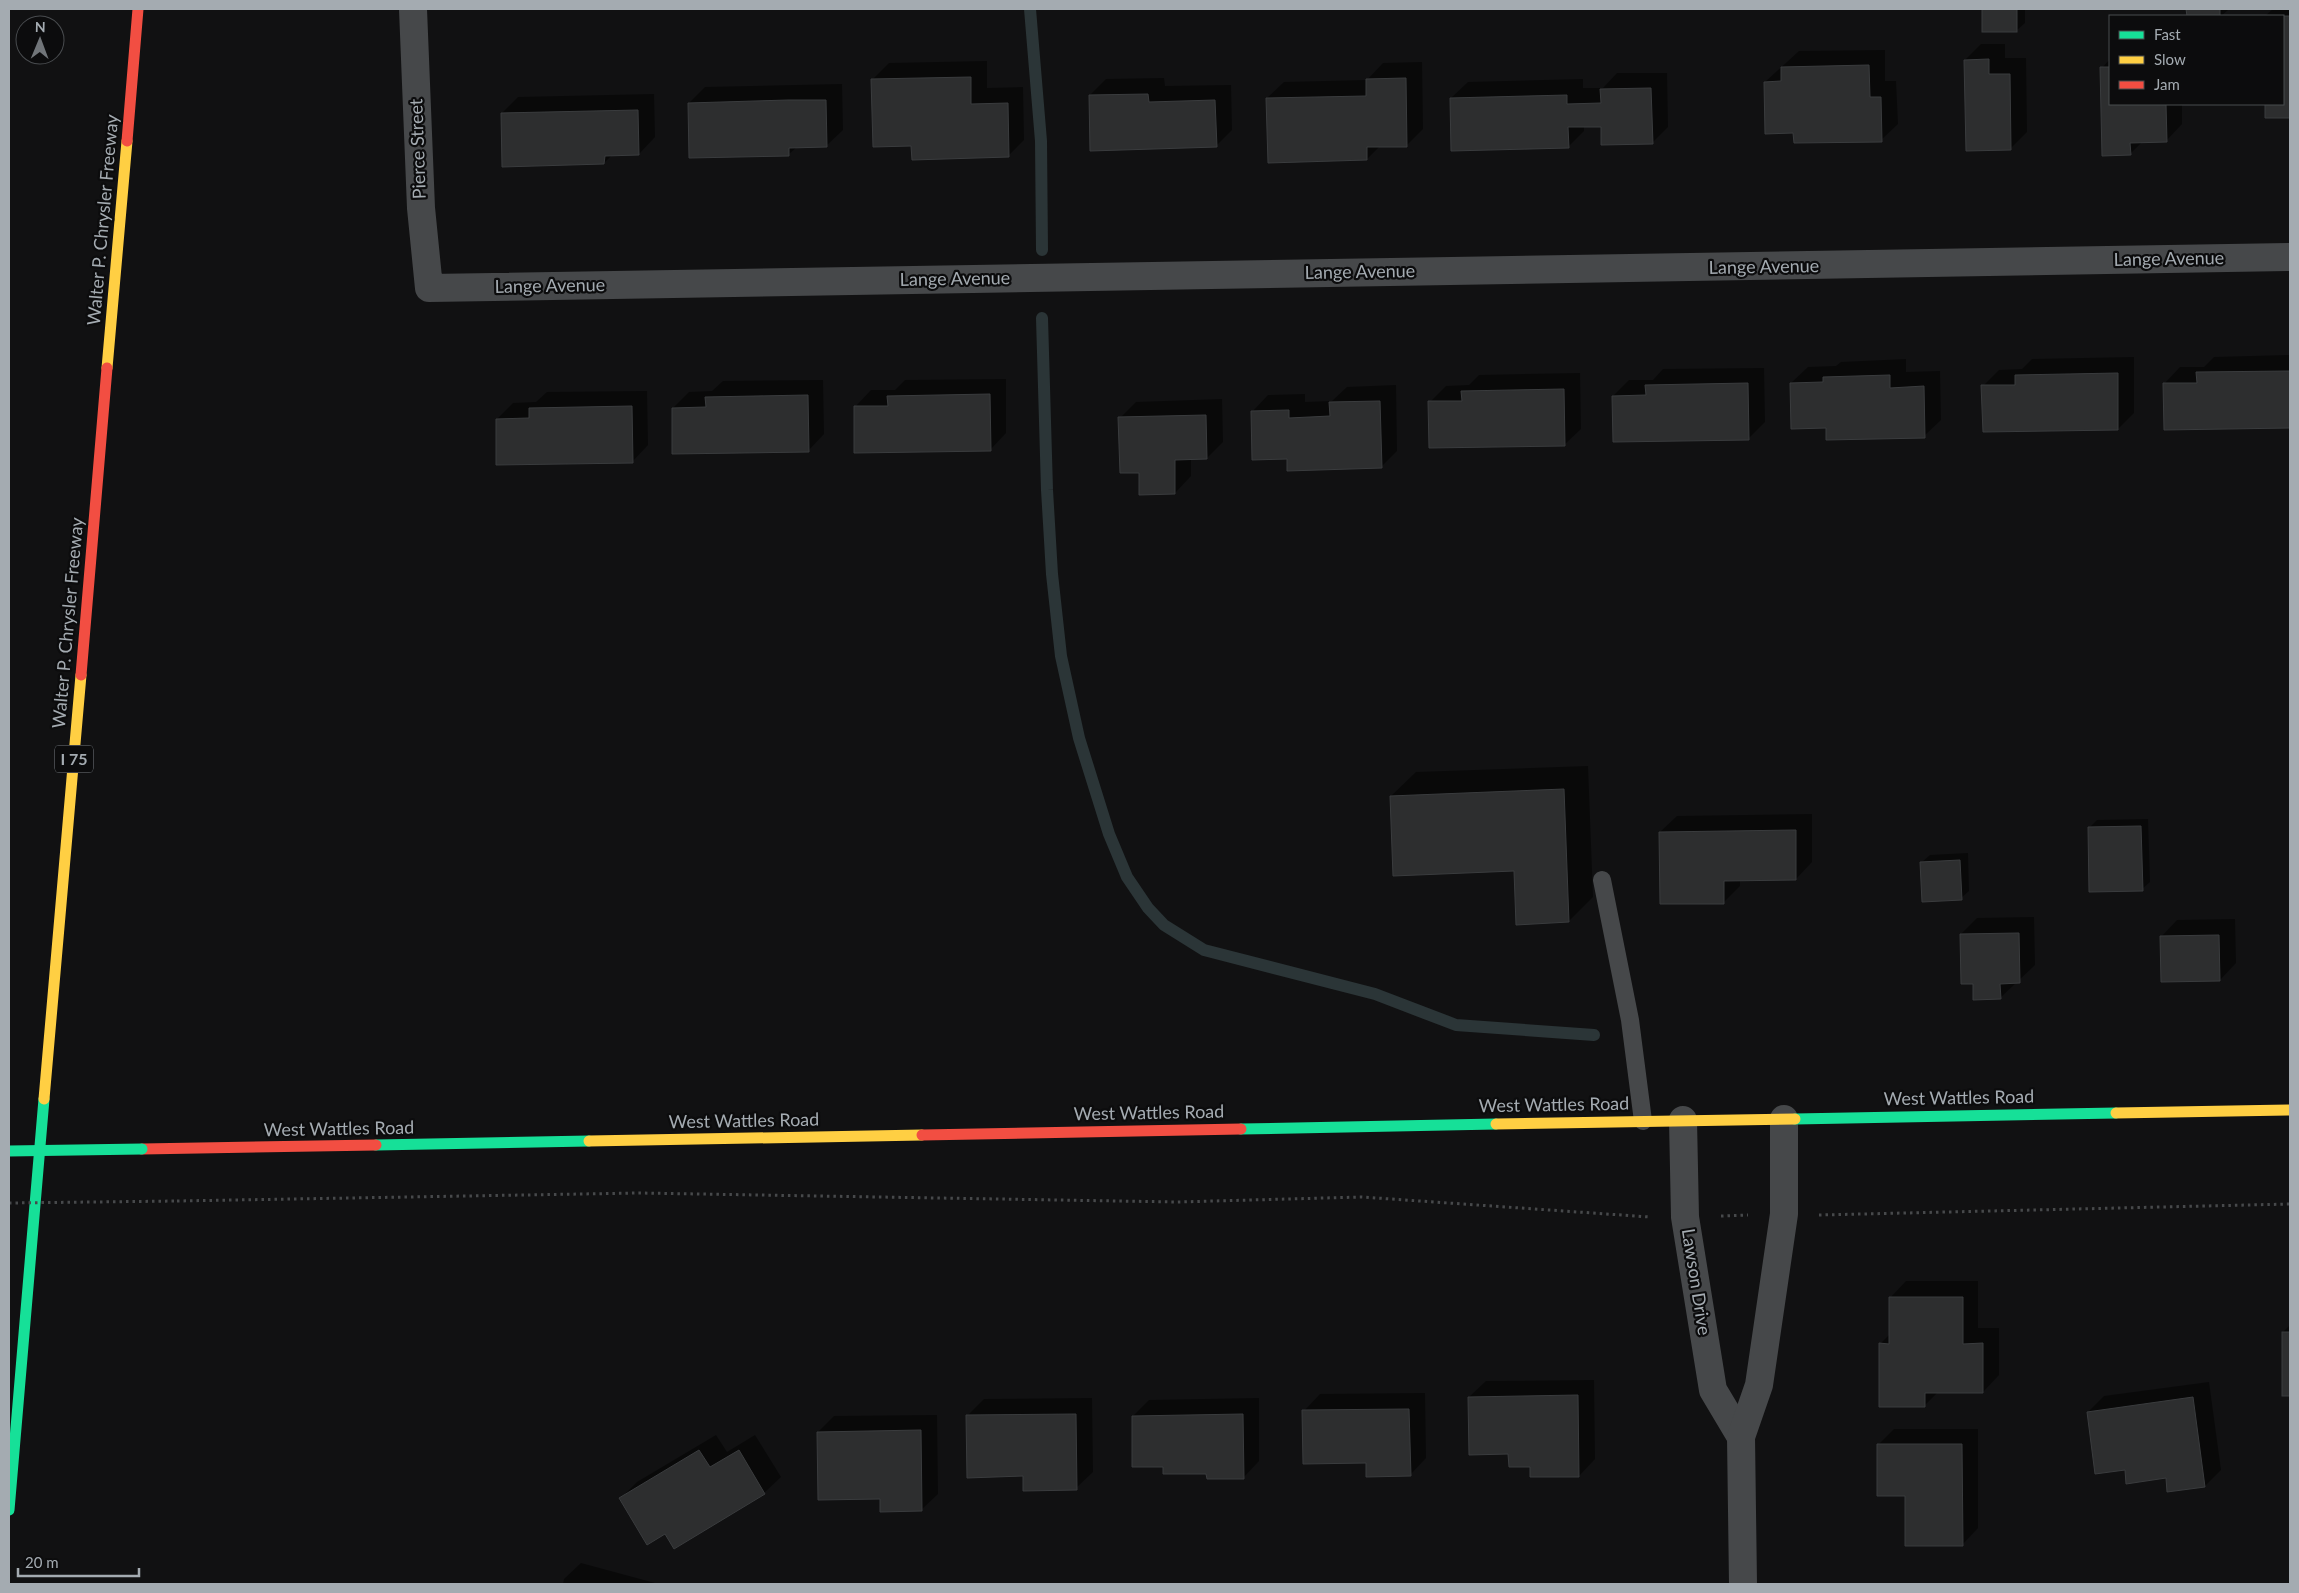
<svg xmlns="http://www.w3.org/2000/svg" width="2299" height="1593" font-family="Lato,sans-serif">
	<style>
		.shadow { fill: #0007 }
		.lines { fill: none; stroke-linecap: round; stroke-linejoin: round }
		.stream { stroke: #2b3537; stroke-width: 12 }
		.building { fill: #2d2e2f; stroke: #3a3c3e }
		.path { stroke: #47494b; stroke-width: 3; stroke-dasharray: 2.5 4; stroke-linecap: butt }
		.lane { stroke: #46484a; stroke-width: 18 }
		.street { stroke: #46484a; stroke-width: 28 }
		.fast { stroke: #16e098; stroke-width: 11 }
		.slow { stroke: #ffcf43; stroke-width: 11 }
		.jam { stroke: #f24e42; stroke-width: 11 }
		.path-bridge { stroke: #47494b; stroke-width: 3; stroke-dasharray: 2.5 4; stroke-linecap: butt }
		.fast-bridge { stroke: #16e098; stroke-width: 11 }
		.labels { text-anchor: middle; stroke-width: 4.5; stroke-linejoin: round; paint-order: stroke }
		.shield { fill: #0c0c0d; stroke: #767b80; stroke-width: 1 }
		.shield-label { font-size: 16px; font-weight: bold; fill: #a4abb1 }
		.street-label { font-size: 18px; fill: #a4abb1; stroke: #0c0c0d }
	</style>
	<rect width="100%" height="100%" fill="#111112"/>
	<g class="shadow">
		<path d="M1983,9H2025V23L2017,30L1983,31Z"/>
		<path d="M2188,9H2228V10L2221,16H2188Z"/>
		<path d="M2273,9H2290V116L2266,117V104H2283V16H2265Z"/>
		<path d="M1981,44H2005V58H2026L2027,132L2010,149L1965,60Z"/>
		<path d="M1885,50V81H1896L1898,124L1881,140L1795,132L1765,82L1799,51Z"/>
		<path d="M2110,59V104H2182V124L2166,141H2143L2130,154H2103L2102,68Z"/>
		<path d="M987,61V88L1023,87L1024,140L1008,156L873,79L889,63Z"/>
		<path d="M1422,62L1423,129L1406,146H1380L1367,159L1267,98L1284,82L1367,80L1383,63Z"/>
		<path d="M1617,73H1667L1668,127L1652,143L1602,125L1584,126V131L1568,147L1451,98L1468,82L1583,79V88H1603Z"/>
		<path d="M1164,78L1165,86L1231,85L1232,130L1216,146L1090,95L1106,79Z"/>
		<path d="M842,84L843,130L826,146L797,147L789,154L689,103L705,87Z"/>
		<path d="M654,94L655,137L639,154H613L604,163L502,113L518,97Z"/>
		<path d="M2290,355V426L2165,428L2164,384L2180,367H2204L2214,357Z"/>
		<path d="M2134,357V413L2118,429L1983,386L1999,370L2022,369L2032,359Z"/>
		<path d="M1906,359V372L1940,371L1941,420L1924,436L1827,427L1791,383L1808,367L1836,366L1841,362Z"/>
		<path d="M1764,368L1765,422L1748,439L1613,396L1629,380H1653L1663,369Z"/>
		<path d="M1580,373L1581,429L1564,445L1430,402L1446,386L1469,385L1479,375Z"/>
		<path d="M1006,379V433L990,450L855,407L871,390H895L905,380Z"/>
		<path d="M823,380L824,434L808,451L673,408L689,392L712,391L723,381Z"/>
		<path d="M1396,385L1397,451L1381,467L1288,458L1252,412L1268,395L1305,394V402L1332,401L1347,387Z"/>
		<path d="M647,391L648,445L632,462L497,419L513,403L536,402L547,392Z"/>
		<path d="M1222,399L1223,442L1207,458L1191,459V476L1175,493L1140,472L1120,418L1136,402Z"/>
		<path d="M1588,766L1593,897L1569,921L1515,870L1391,796L1416,772Z"/>
		<path d="M1812,814V862L1796,879H1740V886L1724,902L1660,832L1677,816Z"/>
		<path d="M2148,819L2150,882L2142,889L2089,828L2097,820Z"/>
		<path d="M1968,853L1969,891L1961,898L1922,862L1930,855Z"/>
		<path d="M2034,917L2035,965L2000,998L1974,983L1961,934L1977,918Z"/>
		<path d="M2235,919L2236,963L2220,980L2161,937L2177,920Z"/>
		<path d="M1906,1281H1978V1328H1999V1375L1983,1392H1938L1924,1406L1880,1344L1890,1334V1298Z"/>
		<path d="M2290,1325V1394H2284L2283,1332Z"/>
		<path d="M1594,1380L1595,1459L1579,1476L1531,1466L1510,1453L1469,1397L1486,1381Z"/>
		<path d="M2209,1382L2221,1470L2205,1486L2126,1469L2088,1412L2104,1396Z"/>
		<path d="M1425,1393L1426,1458L1410,1475L1367,1462L1304,1411L1320,1394Z"/>
		<path d="M1092,1398L1093,1472L1076,1488L1024,1475L968,1415L984,1399Z"/>
		<path d="M1259,1398V1461L1243,1478L1164,1466L1133,1416L1149,1400Z"/>
		<path d="M937,1415L938,1494L921,1510L881,1498L818,1432L834,1416Z"/>
		<path d="M1894,1429H1978V1528L1962,1545L1907,1495L1878,1445Z"/>
		<path d="M716,1435L727,1452L755,1435L781,1477L764,1493L665,1532L621,1498L637,1482Z"/>
		<path d="M581,1563L655,1583L654,1584H563L564,1579Z"/>
	</g>
	<g class="lines">
		<g class="stream">
			<path d="M1030,9L1041,141L1042,250"/>
			<path d="M1042,318L1047,490L1052,574L1061,656L1079,738L1109,834L1127,877L1148,908L1164,925L1204,950L1375,994L1456,1025L1594,1035"/>
		</g>
	</g>
	<g class="building">
		<rect x="1982" y="9" width="35" height="23"/>
		<path d="M2186,9H2220V16H2187Z"/>
		<path d="M2275,16H2290V118H2265V104H2283V16Z"/>
		<path d="M1989,59V74H2010L2011,150L1966,151L1964,60Z"/>
		<path d="M1869,65L1870,97H1881L1882,142L1794,143L1793,133L1765,134L1764,82L1781,81V67Z"/>
		<path d="M2100,67H2110V104H2166L2167,142L2130,143L2131,155L2102,156Z"/>
		<path d="M971,77V104L1008,103L1009,157L912,160L911,146L873,147L871,79Z"/>
		<path d="M1406,78L1407,147H1367V160L1268,163L1266,98L1366,96V79Z"/>
		<path d="M1651,88L1653,144L1601,145V127H1568L1569,148L1451,151L1450,98L1567,95V104L1601,103L1600,89Z"/>
		<path d="M1148,94L1149,102L1215,100L1217,147L1090,151L1089,95Z"/>
		<path d="M788,100H826L827,147L789,148V156L689,158L688,103Z"/>
		<path d="M638,110L639,155L605,156L604,164L502,167L501,113Z"/>
		<path d="M2290,371V428L2164,430L2163,383H2197L2196,372Z"/>
		<path d="M2118,373V430L1983,432L1981,385H2015V375Z"/>
		<path d="M1890,375V388L1924,386L1925,438L1826,440V428L1791,429L1790,383L1823,382V377Z"/>
		<path d="M1748,383L1749,440L1613,442L1612,396L1646,395L1645,385Z"/>
		<path d="M1564,389L1565,446L1429,448L1428,401H1462L1461,391Z"/>
		<path d="M990,394L991,451L854,453V406H888L887,396Z"/>
		<path d="M808,395L809,452L672,454V408L706,407L705,397Z"/>
		<path d="M1380,401L1382,468L1287,471V459L1252,460L1251,411L1289,410V418L1330,416L1329,402Z"/>
		<path d="M632,406L633,463L496,465V419L529,418V408Z"/>
		<path d="M1206,415L1207,459L1175,460V494L1139,495V473H1120L1118,417Z"/>
		<path d="M1564,789L1569,922L1516,925L1514,871L1393,876L1390,796Z"/>
		<path d="M2141,826L2143,891L2089,892L2088,827Z"/>
		<path d="M1796,830V880L1724,881V904H1660L1659,832Z"/>
		<path d="M1960,860L1962,900L1922,902L1920,862Z"/>
		<path d="M2019,933L2020,983L2000,984L2001,999L1973,1000V984H1961L1960,934Z"/>
		<path d="M2219,935L2220,981L2161,982L2160,936Z"/>
		<path d="M1889,1297H1963V1344L1983,1343V1393H1925V1407H1879V1343L1889,1344Z"/>
		<rect x="2282" y="1332" width="8" height="64"/>
		<path d="M1578,1395L1579,1477H1530V1467H1509L1508,1454L1469,1455L1468,1397Z"/>
		<path d="M2193,1397L2205,1487L2167,1492L2166,1478L2126,1484L2125,1470L2095,1474L2087,1412Z"/>
		<path d="M1409,1409L1411,1476L1366,1477V1463L1303,1464L1302,1410Z"/>
		<path d="M1076,1414L1077,1490L1023,1491V1476L967,1478L966,1415Z"/>
		<path d="M1243,1414L1244,1479H1207L1206,1474H1163V1467H1132V1416Z"/>
		<path d="M921,1430L922,1511L880,1512V1499L818,1500L817,1432Z"/>
		<path d="M1877,1444H1962L1963,1546H1905V1496H1877Z"/>
		<path d="M699,1450L710,1467L739,1450L765,1494L674,1549L665,1534L647,1545L619,1498Z"/>
	</g>
	<g class="lines">
		<g class="path">
			<path d="M177,1201L639,1193L1177,1202L1362,1197L1650,1217"/>
			<path d="M1819,1215L2290,1204"/>
			<path d="M1721,1216L1748,1215"/>
		</g>
		<path class="lane" d="M1602,880L1630,1020L1643,1121"/>
		<g class="street">
			<path d="M413,9L421,208L429,288L2290,257"/>
			<path d="M1683,1120L1685,1217L1713,1390L1741,1437"/>
			<path d="M1743,1584L1741,1437L1759,1385L1784,1214V1119"/>
		</g>
		<g class="fast">
			<path d="M1795,1119L2116,1113"/>
			<path d="M1241,1129L1496,1124"/>
			<path d="M376,1145L589,1141"/>
			<path d="M9,1510L44,1099"/>
		</g>
		<g class="slow">
			<path d="M107,368L127,141"/>
			<path d="M44,1099L81,675"/>
			<path d="M2116,1113L2290,1110"/>
			<path d="M1496,1124L1795,1119"/>
			<path d="M589,1141L922,1135"/>
		</g>
		<g class="jam">
			<path d="M127,141L138,9"/>
			<path d="M81,675L107,368"/>
			<path d="M922,1135L1241,1129"/>
			<path d="M142,1149L376,1145"/>
		</g>
		<path class="path-bridge" d="M9,1203L177,1201"/>
		<path class="fast-bridge" d="M9,1151L142,1149"/>
	</g>
	<g class="labels">
		<rect class="shield" x="55" y="745.5" width="38" height="27" rx="4"/>
		<g class="shield-label">
			<text x="74" y="765">I 75</text>
		</g>
		<g class="street-label">
			<text transform="translate(418 149) rotate(-92)" y="6">Pierce Street</text>
			<text transform="translate(103 220) rotate(-85)" y="6">Walter P. Chrysler Freeway</text>
			<text transform="translate(2169 259) rotate(-1)" y="6">Lange Avenue</text>
			<text transform="translate(1764 267) rotate(-1)" y="6">Lange Avenue</text>
			<text transform="translate(1360 272) rotate(-1)" y="6">Lange Avenue</text>
			<text transform="translate(955 279) rotate(-1)" y="6">Lange Avenue</text>
			<text transform="translate(550 286) rotate(-1)" y="6">Lange Avenue</text>
			<text transform="translate(68 623) rotate(-85)" y="6">Walter P. Chrysler Freeway</text>
			<text transform="translate(1959 1098) rotate(-1)" y="6">West Wattles Road</text>
			<text transform="translate(1554 1105) rotate(-1)" y="6">West Wattles Road</text>
			<text transform="translate(1149 1113) rotate(-1)" y="6">West Wattles Road</text>
			<text transform="translate(744 1121) rotate(-1)" y="6">West Wattles Road</text>
			<text transform="translate(339 1129) rotate(-1)" y="6">West Wattles Road</text>
			<text transform="translate(1696 1282) rotate(81)" y="6">Lawson Drive</text>
		</g>
	</g>
	<rect width="2299" height="1593" fill="none" stroke="#a4abb1" stroke-width="20"/>
	<rect x="2109" y="15" width="175" height="90" fill="#0c0c0d" stroke="#494c4f"/>
	<rect x="2119" y="31" width="25" height="8" fill="#16e098" stroke="#494c4f"/>
	<text x="2154" y="40" font-size="15" fill="#a4abb1">Fast</text>
	<rect x="2119" y="56" width="25" height="8" fill="#ffcf43" stroke="#494c4f"/>
	<text x="2154" y="65" font-size="15" fill="#a4abb1">Slow</text>
	<rect x="2119" y="81" width="25" height="8" fill="#f24e42" stroke="#494c4f"/>
	<text x="2154" y="90" font-size="15" fill="#a4abb1">Jam</text>
	<g transform="translate(40 40) rotate(1)"><circle r="24" fill="#0c0c0d" stroke="#494c4f"/>
	<path d="M0-4L9 19L0 12L-9 19Z" fill="#717579"/>
	<text y="-8" font-size="14" font-weight="bold" text-anchor="middle" fill="#a4abb1">N</text>
	</g>
	<path d="M18 1568v8h121v-8" fill="none" stroke="#a4abb1" stroke-width="2.5"/>
	<text x="25" y="1568" font-size="15" fill="#a4abb1" stroke="#0c0c0d" stroke-width="4" paint-order="stroke">20 m</text>
</svg>
